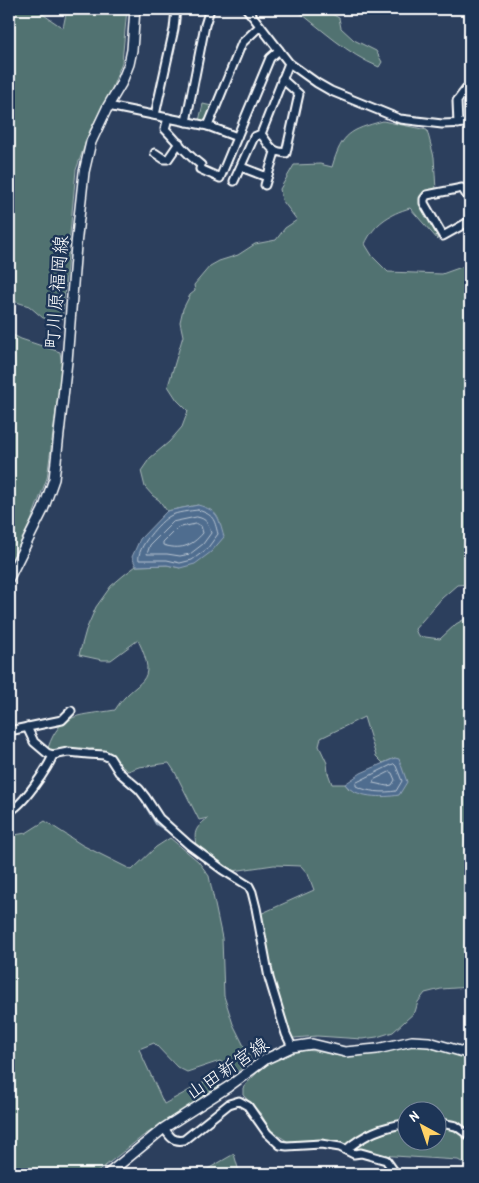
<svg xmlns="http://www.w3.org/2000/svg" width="479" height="1183" font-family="'Patrick Hand','Klee One',sans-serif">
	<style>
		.green { fill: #517271; stroke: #a8b8b8; fill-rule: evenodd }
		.water { fill: #4f6d8f; stroke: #95a7bc }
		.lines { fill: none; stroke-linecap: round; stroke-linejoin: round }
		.shore { stroke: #b9c5d2; stroke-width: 1 }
		.stream { stroke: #95a7bc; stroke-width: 2 }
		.minor-casing { stroke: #fff; stroke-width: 11 }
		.major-casing { stroke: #fff; stroke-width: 12 }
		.minor { stroke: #1d3557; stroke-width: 7 }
		.major { stroke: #1d3557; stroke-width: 9 }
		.labels { text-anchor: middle; stroke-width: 5; stroke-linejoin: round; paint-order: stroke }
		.street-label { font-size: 19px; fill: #fff; stroke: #1d3557 }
	</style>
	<rect width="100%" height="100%" fill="#2c3f5d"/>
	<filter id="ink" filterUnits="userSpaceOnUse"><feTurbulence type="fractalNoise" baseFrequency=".02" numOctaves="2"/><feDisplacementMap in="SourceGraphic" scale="10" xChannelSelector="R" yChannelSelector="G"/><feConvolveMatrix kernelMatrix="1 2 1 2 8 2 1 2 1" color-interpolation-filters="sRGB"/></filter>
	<g filter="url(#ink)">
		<g class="green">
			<path d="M9,9H35L63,28L67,9H127L122,62L111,91L90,130L76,170L62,319L43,318L29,306L10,300L9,301Z"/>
			<path d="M295,9H323L339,18L341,28L354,40L376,51L382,62L379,67C347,54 322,29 295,9Z"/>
			<path d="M203,104L212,106L206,123L199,121Z"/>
			<path d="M383,121L427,130L434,157L436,190L424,195L420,202L433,223L438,240L410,208C389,214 374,224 365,244L373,257L388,272L442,274L470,264V584L457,585L442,598L415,629L418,636L440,639L456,624L470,616V987L441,989L425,993L418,1002L415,1012L393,1032L377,1037L362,1039L317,1036L284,1039L265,976L256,937L258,915L314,890L308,874L301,866L274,865L219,873L197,854C195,834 191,831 208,818L199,820L175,772L169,763L139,767L128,771L103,752L93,749L53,753L48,748C60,711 82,716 115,710C135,677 161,688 138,640L111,660H102L79,655L86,630L96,607L111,586L124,575L136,566L167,565L180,568L198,505L167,511L159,500L153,496L145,487L141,471L150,458L169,442L182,427L188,411L177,400L168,386L183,336L180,322L183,309L190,295L195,291L194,285L210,266L219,261L238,255L255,244L276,240L285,228L297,220L282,200L280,189L294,165L320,164L332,167C342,133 350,130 383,121ZM364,717L376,756L383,763L395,758L349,789L345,784H332L328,773L327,763L319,746L321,738Z"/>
			<path d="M9,333L21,339L60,352L62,366L47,478L31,521L9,565Z"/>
			<path d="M45,821L82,845L132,870L156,847L170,838L198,861L209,876L222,938L224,996L233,1024L251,1060L236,1073L220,1061L187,1072L177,1067L154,1043L139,1049L164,1104L212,1078L220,1088L143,1136L95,1174H9V836L26,833Z"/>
			<path d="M407,1045L422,1046L470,1058V1166L458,1160L378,1155L354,1147L319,1140L290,1143L270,1130L261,1114L243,1095V1088C261,1066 285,1047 315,1051C324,1052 333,1056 342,1056C363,1058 387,1051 407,1045ZM406,1110H436V1140H406Z"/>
			<path d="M234,1154L238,1168L242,1174H208L206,1170Z"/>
		</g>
		<g class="water">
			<path d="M198,505C219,511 218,517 224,537L211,552L195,564L180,568L167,565L136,566L132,557L140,539L167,511Z"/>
			<path d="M395,758L399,759L407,782L399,795C383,798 355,798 345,784L361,773Z"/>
		</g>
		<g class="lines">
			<g class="shore">
				<path d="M198,510C214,515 214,519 218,534L207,549L192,560L180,563L167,560H139C136,549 160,521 170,516C177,512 190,511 198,510Z"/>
				<path d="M197,517C207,519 208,523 211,533L203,544L190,554L180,556L167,554H147L150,545L173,522Z"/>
				<path d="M197,524L201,526L203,533C191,547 180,550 163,545V542L177,528Z"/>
				<path d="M394,764L396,766L402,781L396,791C384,793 367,792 356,786V783Z"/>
				<path d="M390,772L392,773L395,780L392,785L387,786L373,783L374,780Z"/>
			</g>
			<g class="stream">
				<path d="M97,758L107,760"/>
				<path d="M112,768L121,780L139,795L156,824L173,835"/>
				<path d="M21,796L45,764"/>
			</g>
			<g class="minor-casing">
				<g id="minor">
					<path d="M247,9L289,63L317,83L331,91L400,119L442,124L470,123"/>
					<path d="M108,106L208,126L242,43L260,26"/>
					<path d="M155,115L174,29L176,9"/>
					<path d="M168,118L165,129C177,141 187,155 201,165L200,169L220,178L270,58L279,50"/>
					<path d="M186,122L205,25L210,9"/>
					<path d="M458,124L457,101L470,84"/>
					<path d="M208,126L237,137"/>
					<path d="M261,134C271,146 269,151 286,153L299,94L282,79"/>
					<path d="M155,153L164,159H168L179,143"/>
					<path d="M241,167L267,177"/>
					<path d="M234,181L254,137L261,134L289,63"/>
					<path d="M265,185L275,152"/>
					<path d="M470,200L462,188L427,195L424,199V203L443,236L470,221"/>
					<path d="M27,727L34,742L47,753L53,755L68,752L88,754L104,755L110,758L119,772L139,789L146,798L159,818L189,845L223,870L249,886L252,892L256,908L269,978L286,1034L292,1047"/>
					<path d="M9,731L62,720L71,711"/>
					<path d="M9,811C21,808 48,768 53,755"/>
					<path d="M436,1122L456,1126L470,1136"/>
					<path d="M164,1128C170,1137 173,1142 184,1140L229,1104L239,1101L248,1106L267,1133L280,1145L287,1146L321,1144L340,1147L354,1154L361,1153L386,1160L396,1174"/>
					<path d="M346,1150C363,1135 384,1126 406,1124"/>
				</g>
			</g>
			<g class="major-casing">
				<g id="major">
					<path d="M9,578L43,510L54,479L67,361L76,245L84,172L91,142L108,106L121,84L129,64L132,50L135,9"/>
					<path d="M108,1174L164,1128L228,1087L266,1059L292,1047L312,1044L345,1052L377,1049L412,1041L429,1042L470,1054"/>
				</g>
			</g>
			<use href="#minor" class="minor"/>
			<use href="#major" class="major"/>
		</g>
	</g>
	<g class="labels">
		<g class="street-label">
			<text transform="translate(56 292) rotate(-85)" y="7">町川原福岡線</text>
			<text transform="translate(227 1068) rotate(-34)" y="7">山田新宮線</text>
		</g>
	</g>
	<rect width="479" height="1183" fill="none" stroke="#1d3557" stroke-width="30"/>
	<rect x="15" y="15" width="449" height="1153" fill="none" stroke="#fff" stroke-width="2" filter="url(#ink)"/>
	<g transform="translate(422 1126) rotate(320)"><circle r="24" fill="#1d3557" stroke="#77869a"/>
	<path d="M0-4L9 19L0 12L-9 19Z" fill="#ffd166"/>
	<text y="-8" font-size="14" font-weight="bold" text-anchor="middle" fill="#ffffff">N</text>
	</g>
</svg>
